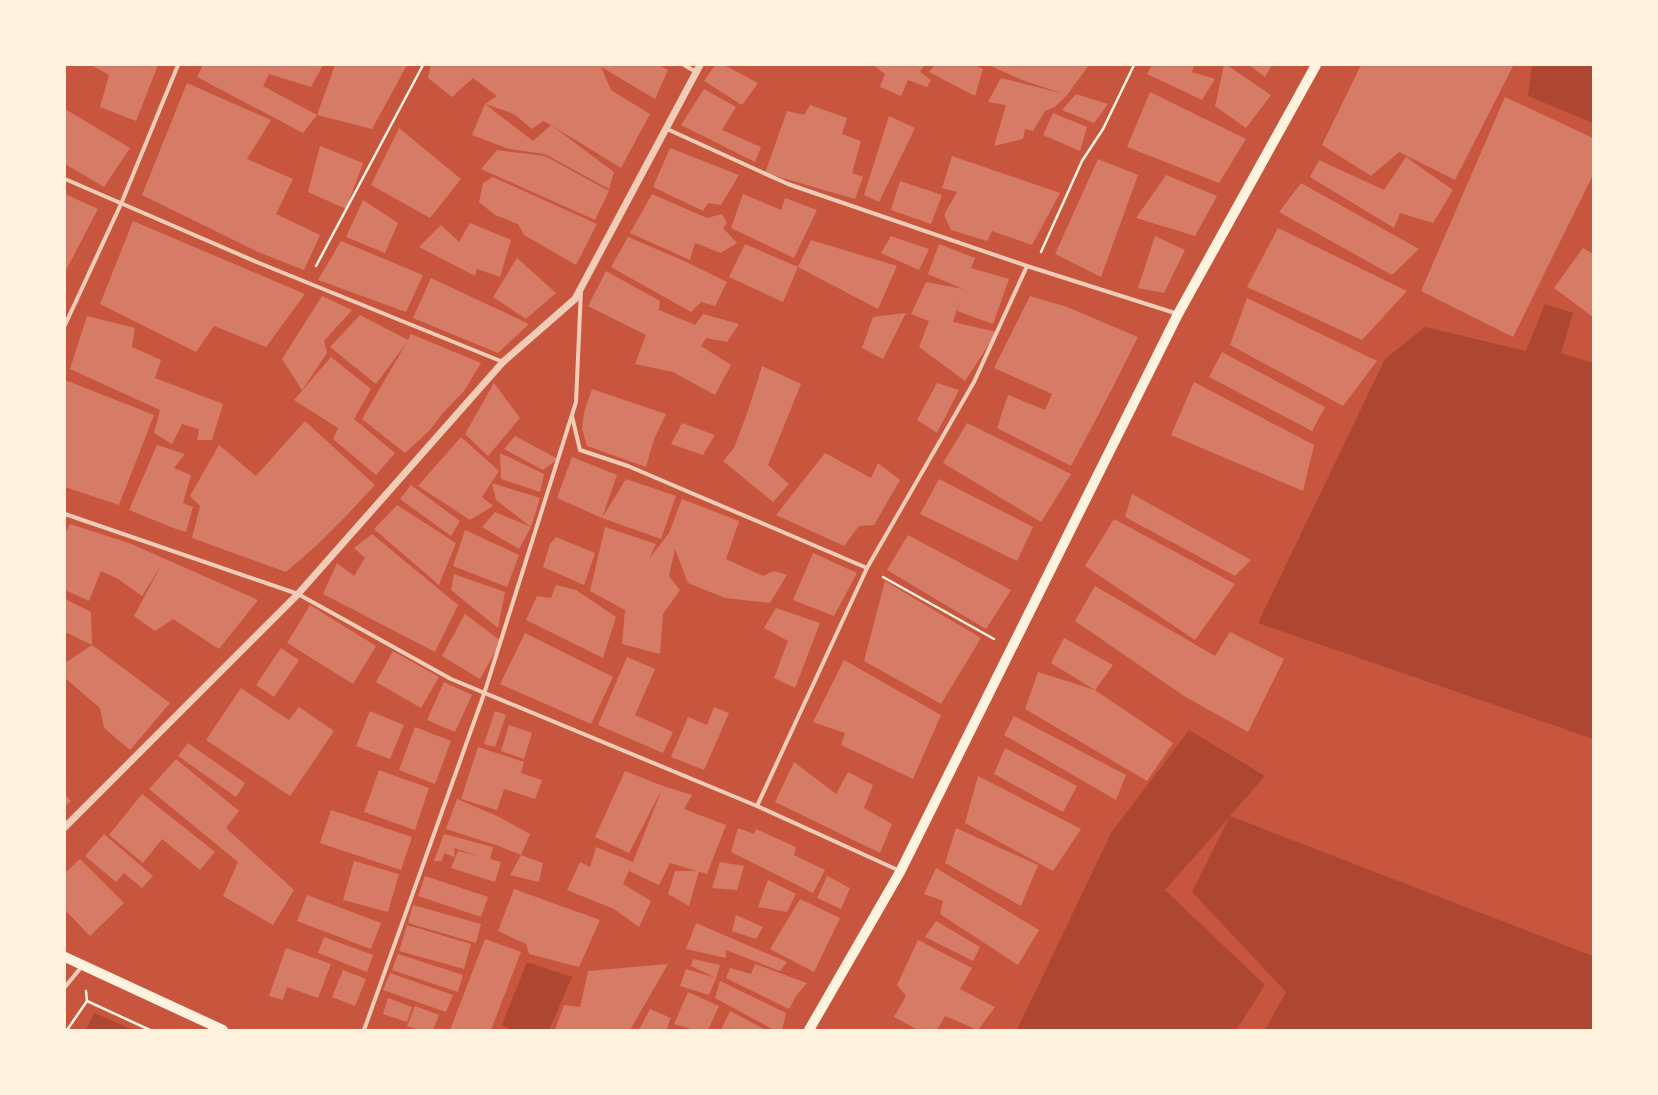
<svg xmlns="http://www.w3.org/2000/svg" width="1658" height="1095" font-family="'Exo 2',sans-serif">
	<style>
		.green { fill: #ae4732 }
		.building { fill: #d67c66 }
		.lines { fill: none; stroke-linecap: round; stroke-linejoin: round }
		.path { stroke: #fff3e0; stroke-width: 2.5 }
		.minor { stroke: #f1ccb7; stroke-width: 4 }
		.tertiary { stroke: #f1ccb7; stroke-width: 7 }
		.primary { stroke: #fff3e0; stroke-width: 10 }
	</style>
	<rect width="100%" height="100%" fill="#c8553d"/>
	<g class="green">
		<path d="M1532,65H1593V123L1528,96Z"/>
		<path d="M1545,304L1573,313L1561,353L1593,363V739L1258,623L1385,359L1425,327L1526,351Z"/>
		<path d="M1189,730L1265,776L1230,816L1593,956V1030H1265L1286,992L1192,892L1229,818L1165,890L1265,985L1236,1030H1017L1111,833Z"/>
		<path d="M527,962L572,977L549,1030H512L502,1025Z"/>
		<path d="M94,1013L133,1030H86Z"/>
	</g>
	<g class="building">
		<path d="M91,65H158L136,121L100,107L109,75Z"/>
		<path d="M203,65H323L311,87L269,74L263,86L317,115L303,133L197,77Z"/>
		<path d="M335,65H407L372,129L317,115Z"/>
		<path d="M431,65H597L601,67L611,90L650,114L621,168L551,125L614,172L609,189L545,154L509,149L472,135L485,104L533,141L551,125L543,121L532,129L514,114L485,104L497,96L473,78L452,97L428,78Z"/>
		<path d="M598,65H659L668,70L655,99Z"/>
		<path d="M715,65H724L758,83L742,105L704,81Z"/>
		<path d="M873,65H925L920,72L931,80L927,87L908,80L901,96L880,87L885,74Z"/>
		<path d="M935,65H974L983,69L975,96L929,72Z"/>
		<path d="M988,65H1089L1067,95L1055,107L1045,111L1033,131L1025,129L1023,139L994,146L1006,105L988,102L1001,78L1064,94L1022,80Z"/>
		<path d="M1152,65H1194L1192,72L1215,79L1202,100L1147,74Z"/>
		<path d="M1224,65H1227L1271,95L1246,128L1215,106Z"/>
		<path d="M1249,65H1272L1265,77Z"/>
		<path d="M1361,65H1511L1513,66L1455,180L1399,152L1371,176L1322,145Z"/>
		<path d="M187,83L271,120L247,159L293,179L276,214L320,235L304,270L258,252L142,195Z"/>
		<path d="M704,89L736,107L722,130L761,147L755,162L681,125Z"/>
		<path d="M1150,92L1246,139L1219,183L1127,147Z"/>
		<path d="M1076,94L1108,104L1094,123L1062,110Z"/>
		<path d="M1505,97L1593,138V175L1513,337L1421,291Z"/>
		<path d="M810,105L847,118L842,134L861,141L852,173L863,177L855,199L765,173L787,111L804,115Z"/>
		<path d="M65,109L130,148L104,187L65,164Z"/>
		<path d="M1053,113L1087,127L1080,151L1043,135Z"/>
		<path d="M889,116L915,128L879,202L864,195Z"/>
		<path d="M399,128L461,179L430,218L371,185Z"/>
		<path d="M320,146L363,163L346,209L308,192Z"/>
		<path d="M670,148L739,175L721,205L708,203L703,211L653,187Z"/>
		<path d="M497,150L545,156L609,191L595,220L481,169Z"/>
		<path d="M952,156L1060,193L1032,245L992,231L987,241L951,230L944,215L957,192L942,188Z"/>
		<path d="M1406,157L1453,190L1433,223L1400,213L1394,228L1310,177L1319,160L1384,190Z"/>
		<path d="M1098,159L1138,175L1101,277L1055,254Z"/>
		<path d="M1166,175L1217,196L1195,236L1136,218Z"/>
		<path d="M493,177L597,224L576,265L524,235L518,224L495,215L479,202L483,183Z"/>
		<path d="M900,181L942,195L931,224L891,210Z"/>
		<path d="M1301,183L1419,249L1392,275L1279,212Z"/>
		<path d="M65,194L98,209L65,272Z"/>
		<path d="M652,194L707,218L722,214L727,223L723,228L737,243L721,253L695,243L690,260L630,233Z"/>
		<path d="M743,194L781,210L785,198L817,210L794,258L731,228Z"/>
		<path d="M363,200L398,223L385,253L346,237Z"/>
		<path d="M133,221L305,294L266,347L214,326L196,352L100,304Z"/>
		<path d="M470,223L511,240L500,277L477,269L475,276L419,247L441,225L459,242Z"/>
		<path d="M1278,228L1407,291L1362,340L1247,287Z"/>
		<path d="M891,236L929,249L919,270L881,253Z"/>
		<path d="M1155,236L1185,250L1164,293L1138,288Z"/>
		<path d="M628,237L682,260L727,282L715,306L701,302L691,312L611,267Z"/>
		<path d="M811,240L897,266L878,309L798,267Z"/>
		<path d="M341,241L423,275L406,312L318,280Z"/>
		<path d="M745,244L798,267L783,302L729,277Z"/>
		<path d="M939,244L975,258L971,268L1009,279L993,324L957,311L960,299L953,322L997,332L965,381L919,347L929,321L911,314L926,282L963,289L928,274Z"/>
		<path d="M1583,248L1593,254V317L1554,288Z"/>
		<path d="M517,258L556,293L526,319L493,297Z"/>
		<path d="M606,271L660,301L659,310L695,325L703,314L739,324L727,342L706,338L701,346L731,365L715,395L673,372L635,364L646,335L588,306Z"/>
		<path d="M431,278L529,324L498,353L413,318Z"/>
		<path d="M322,296L352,310L324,341L327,353L302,390L282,359Z"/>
		<path d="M1030,296L1067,307L1138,337L1112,389L1071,466L997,428L1008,395L1045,410L1052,394L994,368Z"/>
		<path d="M1247,298L1377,361L1343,406L1230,345Z"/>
		<path d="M906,313L883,359L862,348L873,317Z"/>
		<path d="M360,315L408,340L411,334L481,363L464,391L443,413L430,430L405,453L362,419L407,342L376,384L330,347Z"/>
		<path d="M87,316L135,328L132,347L161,360L155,378L223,404L212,440H197L199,429L182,424L172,444L154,433L160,410L70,369Z"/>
		<path d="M1222,352L1325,407L1312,431L1209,377Z"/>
		<path d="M331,357L371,389L354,419L395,453L376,475L333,439L338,428L294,400Z"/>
		<path d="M762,366L801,384L768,465L789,484L773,502L723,461L734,448L749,408Z"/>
		<path d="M65,380L154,415L119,505L65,487Z"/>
		<path d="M1194,382L1314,445L1303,491L1171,435Z"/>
		<path d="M494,383L520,418L488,456L465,434Z"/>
		<path d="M937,383L959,390L937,433L917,420Z"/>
		<path d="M592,389L666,414L654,439L646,467L587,446L582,429L584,412Z"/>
		<path d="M305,421L375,485L346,516L317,545L286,572L192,538L200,506L190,496L219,445L256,476Z"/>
		<path d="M682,423L715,435L703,455L671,444Z"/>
		<path d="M967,423L1071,474L1041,522L943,463Z"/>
		<path d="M515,436L558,459L543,470L504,449Z"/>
		<path d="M461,437L499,471L482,497L493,506L470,520L418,486Z"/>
		<path d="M157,445L185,454L174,468L191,475L183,503L193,507L186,532L176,529L129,510Z"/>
		<path d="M500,453L544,474L540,492L501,479Z"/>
		<path d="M825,453L871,478L878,463L900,480L874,525L859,526L844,546L776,515Z"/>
		<path d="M572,457L617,475L602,518L557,498Z"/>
		<path d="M626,479L676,496L661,539L602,518Z"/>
		<path d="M939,479L1033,527L1017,561L920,514Z"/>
		<path d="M492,483L540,498L531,527L519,549L482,527L495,512L531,527L496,500Z"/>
		<path d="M411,485L460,521L451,536L400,499Z"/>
		<path d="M1132,494L1251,560L1235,576L1125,517Z"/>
		<path d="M682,499L739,521L726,559L763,576L774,571L787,575L770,603L725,598L688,583L675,549L669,576L680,590L663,614L660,654L622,644L625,610L590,591L605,527L656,544L649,559L669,533Z"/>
		<path d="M397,505L456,543L439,585L374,529Z"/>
		<path d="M1114,519L1235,584L1195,640L1085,566Z"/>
		<path d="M70,524L129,543L258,600L219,649L173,619L155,631L134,616L162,564L142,596L118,579L101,571L89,601L65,590V534Z"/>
		<path d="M465,530L519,555L507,587L453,566Z"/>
		<path d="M372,534L458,605L435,652L323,594L337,563L354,576L365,558L354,548Z"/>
		<path d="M908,535L1011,590L986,629L887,570Z"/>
		<path d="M556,537L595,553L584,585L543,567L550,544Z"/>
		<path d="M813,553L857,573L834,616L793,600Z"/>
		<path d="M454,574L505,592L498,628L451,590Z"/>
		<path d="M885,581L981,638L941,704L864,661Z"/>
		<path d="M556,585L576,590L616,617L603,658L526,620L537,596L551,598Z"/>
		<path d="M1095,586L1215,656L1230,632L1284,659L1248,732L1184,696L1075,621Z"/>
		<path d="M65,599L91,612L92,645L65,632Z"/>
		<path d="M310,605L376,646L353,684L287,643Z"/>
		<path d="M776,608L820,623L795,688L774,678L788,641L764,628Z"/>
		<path d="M465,614L501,641L480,679L442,656Z"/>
		<path d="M525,633L613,677L591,724L500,684Z"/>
		<path d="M1064,638L1113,665L1095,690L1173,743L1147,781L1025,709L1038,672L1095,690L1051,663Z"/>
		<path d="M92,645L170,703L130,750L104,728L100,708L65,678V663Z"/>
		<path d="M281,648L299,660L274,697L256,685Z"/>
		<path d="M393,651L439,677L421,708L376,682Z"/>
		<path d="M627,657L655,669L635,715L673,732L663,753L598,725Z"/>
		<path d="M844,660L941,715L913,779L841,745L845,733L813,722Z"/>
		<path d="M444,682L472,695L455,732L427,720Z"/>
		<path d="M241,688L289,720L299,707L334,731L290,796L206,740Z"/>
		<path d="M714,707L729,713L704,770L671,757L688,717L707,725Z"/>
		<path d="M370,711L404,725L390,759L356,746Z"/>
		<path d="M495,711L506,715L495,747L484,744Z"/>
		<path d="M1014,716L1126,775L1116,800L1004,735Z"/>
		<path d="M509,725L532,733L524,759L501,751Z"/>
		<path d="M415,727L451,741L435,784L399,770Z"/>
		<path d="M188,743L245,783L236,797L178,756Z"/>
		<path d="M478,747L524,762L521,773L542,780L535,799L504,789L497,810L461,799Z"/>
		<path d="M1005,748L1077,786L1063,812L994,774Z"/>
		<path d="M176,759L239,811L226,828L294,890L273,925L223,896L238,862L149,789Z"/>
		<path d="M794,762L836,794L848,772L873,785L864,808L892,824L880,853L775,802Z"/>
		<path d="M379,770L429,788L415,830L364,812Z"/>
		<path d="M625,771L663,786L692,795L684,809L726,825L707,874L670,863L659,885L629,871L631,866L623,884L651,901L639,927L614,909L567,890L580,862L590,867L596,847L633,862L662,789L629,853L595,837Z"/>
		<path d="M978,776L1081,829L1053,871L965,823Z"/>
		<path d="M142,794L215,852L200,870L162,839L143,863L109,835Z"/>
		<path d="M65,795L71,801L65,806Z"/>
		<path d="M457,799L497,816L530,834L521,855L499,846L446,829Z"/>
		<path d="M331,810L412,837L401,870L320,843Z"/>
		<path d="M738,828L754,834L756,829L796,847L794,855L825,870L813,893L731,852Z"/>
		<path d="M956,828L1038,865L1021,906L945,863Z"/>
		<path d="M104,834L153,876L142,888L124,873L116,882L85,856Z"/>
		<path d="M444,834L493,847L490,859L501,862L495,882L451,868L458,851L482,857L454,848L455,857L444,853L442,861H434Z"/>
		<path d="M521,855L543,863L539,882L510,875Z"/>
		<path d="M80,859L124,903L90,936L65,910V873Z"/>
		<path d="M354,861L399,874L388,912L343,900Z"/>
		<path d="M720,862L744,866L737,890L712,888Z"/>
		<path d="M936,868L1039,930L1018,965L940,914L943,901L924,894Z"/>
		<path d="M675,871H699L689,906L668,894Z"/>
		<path d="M425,876L488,897L481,917L418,896Z"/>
		<path d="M827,876L850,888L841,909L817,898Z"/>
		<path d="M768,880L796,894L787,912L758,907Z"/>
		<path d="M514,889L600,920L579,967L529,954L526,944L498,931Z"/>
		<path d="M307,895L381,923L371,949L297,921Z"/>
		<path d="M800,899L840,918L814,972L770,949Z"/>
		<path d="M413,905L481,924L476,943L408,923Z"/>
		<path d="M736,915L763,927L756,939L732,931Z"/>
		<path d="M936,921L980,947L973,961L925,937Z"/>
		<path d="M696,923L787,962L780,971L726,950V958L686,949Z"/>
		<path d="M407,925L471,944L464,969L399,951Z"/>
		<path d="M324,937L373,955L367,972L318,953Z"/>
		<path d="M485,939L521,952L491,1030H450Z"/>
		<path d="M918,940L972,968L960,989L995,1007L978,1030L945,1016L937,1030H918L894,1017L906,996L897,985Z"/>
		<path d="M286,948L331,964L318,998L287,987L283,1000L269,996Z"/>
		<path d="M398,954L463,975L458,992L392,970Z"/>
		<path d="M693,959L720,965L716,978L709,995L680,986L686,969L716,978L691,966Z"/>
		<path d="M668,964L630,1030H555L564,1005L580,1007L588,971Z"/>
		<path d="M755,964L807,983L796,996L789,1009L726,978L730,968L751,974Z"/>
		<path d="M343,970L366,979L355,1006L332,997Z"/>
		<path d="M390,973L453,995L446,1012L383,990Z"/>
		<path d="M720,981L786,1013L782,1030H774L715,998Z"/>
		<path d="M688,992L719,1006L708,1030H695L674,1024Z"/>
		<path d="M388,998L412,1007L407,1022L383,1014Z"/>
		<path d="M415,1006L439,1015L433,1030H419L407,1026Z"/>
		<path d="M650,1009L671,1018L666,1030H639Z"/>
		<path d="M730,1011L766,1030H721Z"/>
	</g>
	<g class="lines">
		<g class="path">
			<path d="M1041,252L1082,161L1103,129L1134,65"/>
			<path d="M316,266L423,65"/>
			<path d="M883,577L994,639"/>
			<path d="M86,991L87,1001L150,1030"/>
			<path d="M67,1030L87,1001"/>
		</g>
		<g class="minor">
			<path d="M684,65L696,72"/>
			<path d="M667,129L788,184L1027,266"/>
			<path d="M65,179L259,263L503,362"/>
			<path d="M65,325L121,204L178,65"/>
			<path d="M572,416L580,450L628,466L867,568L757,806"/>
			<path d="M65,514L298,594L451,679L757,806L900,871"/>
			<path d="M867,568L974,382L1027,266L1178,314"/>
			<path d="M65,987L83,965"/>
			<path d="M364,1030L484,694L576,402L581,290"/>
		</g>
		<path class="tertiary" d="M65,827L298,594L503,362L575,299L700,65"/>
		<g class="primary">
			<path d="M65,957L223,1030"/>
			<path d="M809,1030L900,872L1178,314L1316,65"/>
		</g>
	</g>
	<rect width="1658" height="1095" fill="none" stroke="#fff3e0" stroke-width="132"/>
</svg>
